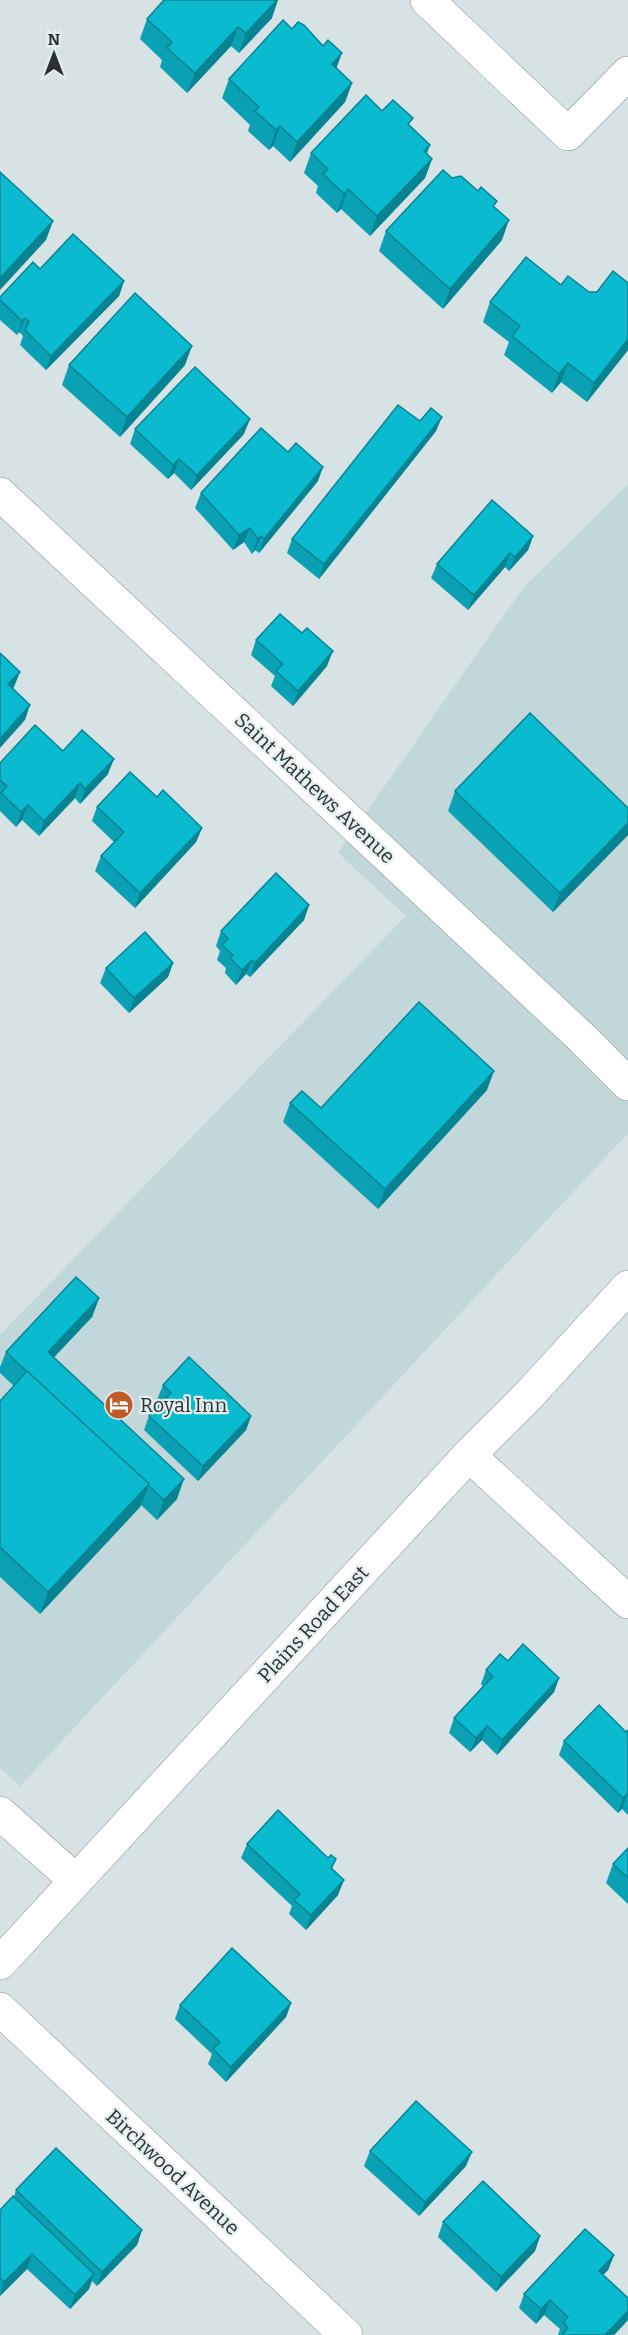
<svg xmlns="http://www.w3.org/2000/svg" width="628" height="2335" font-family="Bitter,serif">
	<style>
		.built { fill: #c1d7da }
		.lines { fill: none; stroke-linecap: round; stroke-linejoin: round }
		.street-casing { stroke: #869193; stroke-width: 34 }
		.primary-casing { stroke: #869193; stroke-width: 34 }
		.street { stroke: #fff; stroke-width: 33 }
		.primary { stroke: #fff; stroke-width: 33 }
		.wall { fill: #09a1b3 }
		.shaded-wall { fill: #078392 }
		.building { fill: #0abbd0; stroke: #078392; stroke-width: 1.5 }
		.labels { text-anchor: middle; stroke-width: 4.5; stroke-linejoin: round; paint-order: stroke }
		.street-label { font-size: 20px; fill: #2b3030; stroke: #e3eff1 }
		.poi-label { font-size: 20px; fill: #2b3030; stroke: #e3eff1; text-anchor: start }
	</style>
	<rect width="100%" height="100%" fill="#d6e2e4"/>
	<path class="built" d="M628,484V1133L20,1786L0,1768V1335L406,916L338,853L523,588Z"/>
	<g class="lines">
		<g class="street-casing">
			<g id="street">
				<path d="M427,0L568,134L628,73"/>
				<path d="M0,494L583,1039L628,1084"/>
				<path d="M469,1455L628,1602"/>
				<path d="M0,1813L75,1880"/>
				<path d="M0,2009L346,2335"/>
			</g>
		</g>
		<g class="primary-casing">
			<path id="primary" d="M0,1963L469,1455L528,1396L628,1287"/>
		</g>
		<use href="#street" class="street"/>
		<use href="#primary" class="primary"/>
	</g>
	<g class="wall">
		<path d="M272,18L239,53L231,46L187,93L160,67L162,60L140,39L147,19Z"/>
		<path d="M336,68L352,83L345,102L290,162L273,146L269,150L248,131L250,125L222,98L229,79Z"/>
		<path d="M382,111L410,126L430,145L427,154L432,159L425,178L370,236L341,209L337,213L316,193L318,186L304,173L311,153Z"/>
		<path d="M452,178L494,208L502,240L443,309L379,251L386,231Z"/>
		<path d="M40,269L124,281L119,296L46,370L20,345L23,336L19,332L17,335L0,320V297Z"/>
		<path d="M628,283V350L587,402L561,382L552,393L504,355L509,342L483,322L490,302L561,285L589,292H597Z"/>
		<path d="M69,365H185L120,437L62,385Z"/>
		<path d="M420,421L436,431L319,579L287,553L292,539Z"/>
		<path d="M135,429L244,434L191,490L174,473L168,479L130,444Z"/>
		<path d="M318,481L259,553L255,550L252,554L244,542L233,550L195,508L201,493Z"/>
		<path d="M533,536L528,550L509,571L505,567L468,610L431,578L437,564Z"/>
		<path d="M256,640L327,666L293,706L271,686L275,676L251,655Z"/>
		<path d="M63,751L108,774L80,804L75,798L39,836L22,820L16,827L0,811V763Z"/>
		<path d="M455,791L628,808V835L553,912L448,811Z"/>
		<path d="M97,807L202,828L196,842L135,908L95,871L101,856L114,842L92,821Z"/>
		<path d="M309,905L304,920L250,977L246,974L236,985L225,973L226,968L217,960L220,951L216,946L221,931Z"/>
		<path d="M173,963L168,977L129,1013L100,983L106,968Z"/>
		<path d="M487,1090L378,1209L283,1122L290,1103L321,1108Z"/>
		<path d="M99,1298L92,1317L54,1357L177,1499L157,1520L141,1505L140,1507L40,1614L0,1577V1401L14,1386L0,1373V1367L6,1352Z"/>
		<path d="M163,1385L251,1416L246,1430L198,1481L144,1430L149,1416L161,1403L157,1400Z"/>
		<path d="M508,1661L559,1678L554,1692L497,1755L482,1740L470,1752L449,1733L454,1718L483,1687L481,1684L486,1670Z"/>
		<path d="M628,1730V1815L622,1809L618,1813L559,1755L564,1741L626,1732Z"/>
		<path d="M247,1844L336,1859L332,1869L338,1895L306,1930L289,1914L292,1906L241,1858Z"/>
		<path d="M628,1848V1904L606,1883L613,1864Z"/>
		<path d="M291,2003L286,2017L226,2082L208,2064L212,2054L175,2019L180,2005Z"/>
		<path d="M370,2151L466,2166L419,2216L364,2166Z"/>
		<path d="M16,2190L142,2230L137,2245L97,2286L92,2281L89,2289L70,2309L27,2269L0,2296V2210L14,2197Z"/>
		<path d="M443,2222L540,2236L535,2251L496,2292L438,2237Z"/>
		<path d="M614,2255L608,2270L603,2275L628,2320L614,2335H558L560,2329L544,2315L536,2324L519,2308L524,2294Z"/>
	</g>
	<g class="shaded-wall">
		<path d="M277,0H278L272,18L239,53L246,33Z"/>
		<path d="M238,27L231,46L187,93L195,73Z"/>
		<path d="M342,53L335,72L332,64Z"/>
		<path d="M352,83L345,102L290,162L297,142Z"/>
		<path d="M280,126L273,146L269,150L276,130Z"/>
		<path d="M432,159L425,178L370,236L377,216Z"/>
		<path d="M348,189L341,209L337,213L344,194Z"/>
		<path d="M509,220L502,240L443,309L450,289Z"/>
		<path d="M53,221L46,240L0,290V278Z"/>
		<path d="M124,281L119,296L46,370L51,356Z"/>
		<path d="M25,318L19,332L17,335L22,321Z"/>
		<path d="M628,339V350L587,402L594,383Z"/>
		<path d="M192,346L185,365L120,437L127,417Z"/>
		<path d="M568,363L561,382L552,393L559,374Z"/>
		<path d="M442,417L436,431L319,579L324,564Z"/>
		<path d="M250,419L244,434L191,490L197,475Z"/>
		<path d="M179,459L174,473L168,479L173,465Z"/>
		<path d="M323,467L318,481L259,553L264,539Z"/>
		<path d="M250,528L244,542L233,550L239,535Z"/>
		<path d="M261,536L255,550L252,554L258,539Z"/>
		<path d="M533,536L528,550L509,571L515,557Z"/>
		<path d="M510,553L505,567L468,610L474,595Z"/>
		<path d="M333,651L327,666L293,706L298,691Z"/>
		<path d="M20,672L14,687L3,699L8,684Z"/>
		<path d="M30,705L25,720L0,748V739Z"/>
		<path d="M114,759L108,774L80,804L85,789Z"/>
		<path d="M80,783L75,798L39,836L44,821Z"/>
		<path d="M28,805L22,820L16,827L21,812Z"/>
		<path d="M628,823V835L553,912L560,893Z"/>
		<path d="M202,828L196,842L135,908L140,893Z"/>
		<path d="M309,905L304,920L250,977L255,963Z"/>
		<path d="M252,960L246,974L236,985L242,970Z"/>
		<path d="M173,963L168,977L129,1013L134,998Z"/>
		<path d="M494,1071L487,1090L378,1209L385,1189Z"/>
		<path d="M99,1298L92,1317L41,1371L48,1352Z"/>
		<path d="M251,1416L246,1430L198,1481L203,1466Z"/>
		<path d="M184,1479L177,1499L157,1520L164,1500Z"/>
		<path d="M149,1484L140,1507L40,1614L48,1592Z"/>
		<path d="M559,1678L554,1692L497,1755L502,1740Z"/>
		<path d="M487,1726L482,1740L470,1752L476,1738Z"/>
		<path d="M627,1794L622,1809L618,1813L623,1798Z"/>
		<path d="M344,1880L338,1895L306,1930L311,1915Z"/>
		<path d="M291,2003L286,2017L226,2082L231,2067Z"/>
		<path d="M472,2152L466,2166L419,2216L425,2202Z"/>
		<path d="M142,2230L137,2245L97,2286L102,2272Z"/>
		<path d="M540,2236L535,2251L496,2292L501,2277Z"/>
		<path d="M32,2254L27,2269L0,2296L4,2282Z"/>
		<path d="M614,2255L608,2270L593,2285L599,2271Z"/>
		<path d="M94,2274L89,2289L70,2309L75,2295Z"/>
		<path d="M550,2300L544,2315L536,2324L541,2309Z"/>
		<path d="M628,2311V2320L614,2335H605Z"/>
	</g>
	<g class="building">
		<path d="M164,0H277L246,33L238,27L195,73L167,48L172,42L147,19Z"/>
		<path d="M283,20L292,29L298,22L304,25L323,46L328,40L342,53L332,64L352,83L297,142L280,126L276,130L255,111L259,107L229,79Z"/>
		<path d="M366,95L382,111L393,100L413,118L408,124L430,145L424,151L432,159L377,216L348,189L344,194L323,174L328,169L311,153Z"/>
		<path d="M443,170L452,178L461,176L478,191L481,187L497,201L493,206L509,220L450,289L386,231Z"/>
		<path d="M0,172L53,221L0,278Z"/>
		<path d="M73,234L124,281L51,356L25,330L29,322L25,318L22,321L0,300V297L33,262L40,269Z"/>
		<path d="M526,257L561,285L568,276L589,292H597L613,271L628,283V339L594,383L568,363L559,374L512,336L520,326L490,302Z"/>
		<path d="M135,293L192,346L127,417L69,365Z"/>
		<path d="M195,367L250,419L197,475L179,459L173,465L135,429Z"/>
		<path d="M398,405L420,421L431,408L442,417L324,564L292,539Z"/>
		<path d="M261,428L288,452L296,443L323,467L264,539L261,536L258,539L250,528L239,535L201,493Z"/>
		<path d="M492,500L533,536L515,557L510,553L474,595L437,564Z"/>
		<path d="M280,614L302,633L307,628L333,651L298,691L276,671L283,664L256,640Z"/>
		<path d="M0,653L20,672L8,684L30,705L0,739Z"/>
		<path d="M530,713L628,808V823L560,893L455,791Z"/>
		<path d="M35,725L63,751L82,730L114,759L85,789L80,783L44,821L28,805L21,812L1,793L7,786L0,780V763Z"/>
		<path d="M130,772L157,797L163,790L202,828L140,893L101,856L124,832L97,807Z"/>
		<path d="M276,873L309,905L255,963L252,960L242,970L230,958L233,955L222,945L228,939L221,931Z"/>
		<path d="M145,932L173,963L134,998L106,968Z"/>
		<path d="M419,1002L494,1071L385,1189L290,1103L302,1091L321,1108Z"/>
		<path d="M76,1277L99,1298L48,1352L184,1479L164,1500L148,1485L149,1484L6,1352Z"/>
		<path d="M189,1357L251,1416L203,1466L149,1416L171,1393L163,1385Z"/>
		<path d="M27,1371L149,1484L48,1592L0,1547V1401Z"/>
		<path d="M523,1644L559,1678L502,1740L487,1726L476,1738L454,1718L493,1676L486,1670L500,1654L508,1661Z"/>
		<path d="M599,1705L626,1732L628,1730V1795L627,1794L623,1798L564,1741Z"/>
		<path d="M278,1810L328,1858L331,1855L336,1859L331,1868L344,1880L311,1915L294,1900L300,1894L247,1844Z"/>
		<path d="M628,1848V1878L613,1864Z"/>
		<path d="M232,1948L291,2003L231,2067L213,2049L220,2042L180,2005Z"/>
		<path d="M416,2101L472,2152L425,2202L370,2151Z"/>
		<path d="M56,2148L142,2230L102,2272L16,2190Z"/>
		<path d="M483,2181L540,2236L501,2277L443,2222Z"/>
		<path d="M13,2196L94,2274L75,2295L32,2254L4,2282L0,2278V2210Z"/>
		<path d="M585,2229L614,2255L599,2271L628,2298V2311L605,2335H565L563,2333L568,2328L563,2322L568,2317L550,2300L541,2309L524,2294Z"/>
	</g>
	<defs>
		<g id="hotel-disc" transform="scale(1.5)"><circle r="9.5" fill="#bf5b27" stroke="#e3eff1"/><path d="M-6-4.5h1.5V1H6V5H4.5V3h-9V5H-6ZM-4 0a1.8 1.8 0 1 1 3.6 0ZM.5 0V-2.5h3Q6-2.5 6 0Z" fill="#fff"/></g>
	</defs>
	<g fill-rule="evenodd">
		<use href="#hotel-disc" x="119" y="1405"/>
	</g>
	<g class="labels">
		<g class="street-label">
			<text transform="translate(315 788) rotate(43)" y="7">Saint Mathews Avenue</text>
			<text transform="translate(313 1624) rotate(-47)" y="7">Plains Road East</text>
			<text transform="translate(173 2172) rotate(43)" y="7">Birchwood Avenue</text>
		</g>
		<g class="poi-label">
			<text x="140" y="1412">Royal Inn</text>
		</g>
	</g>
	<g transform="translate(54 54)" stroke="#e3eff1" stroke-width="4.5" paint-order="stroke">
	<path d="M0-4.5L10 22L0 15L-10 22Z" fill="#2b3030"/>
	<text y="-9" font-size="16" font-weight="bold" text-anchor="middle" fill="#2b3030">N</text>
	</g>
</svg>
